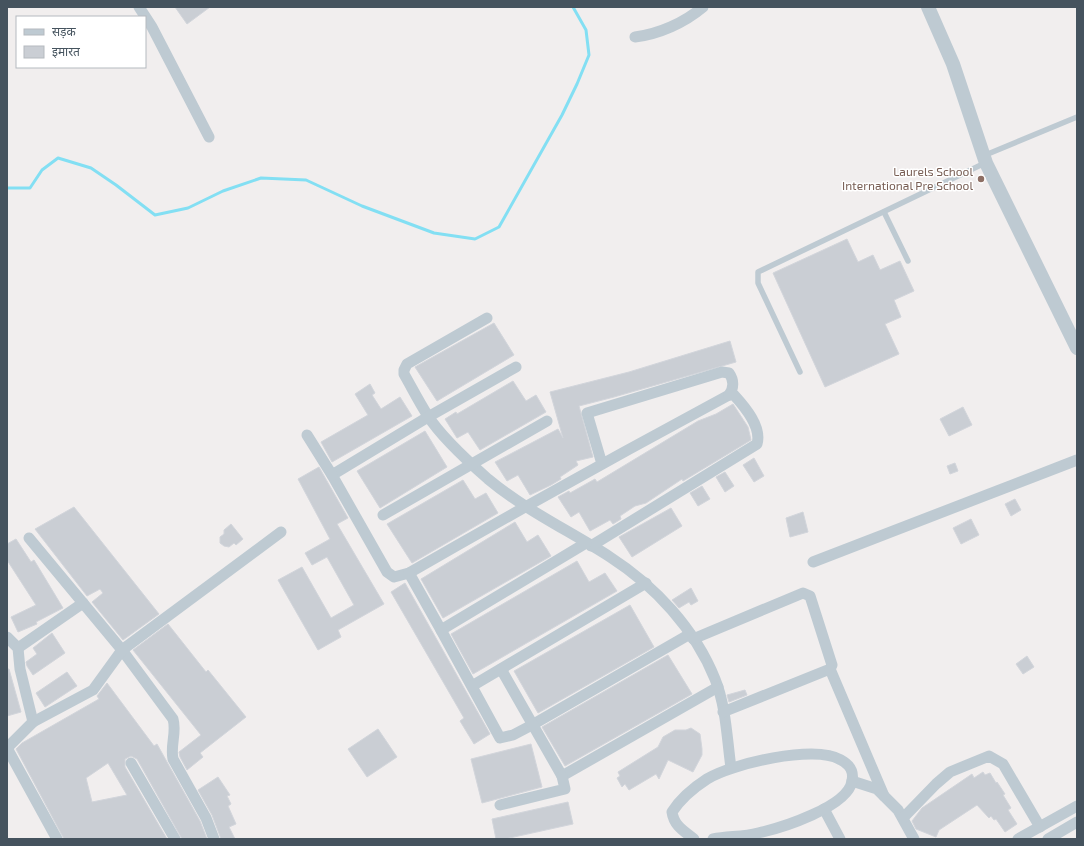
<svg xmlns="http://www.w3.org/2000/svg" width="1084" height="846" font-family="'Exo 2','Noto Sans Devanagari',sans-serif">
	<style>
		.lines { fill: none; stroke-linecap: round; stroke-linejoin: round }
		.stream { stroke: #83dff3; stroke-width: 3 }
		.building { fill: #caced4; stroke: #d2d5db; fill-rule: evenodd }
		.service { stroke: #becad2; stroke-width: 5.5 }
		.minor { stroke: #becad2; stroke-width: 11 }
		.tertiary { stroke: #becad2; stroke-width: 14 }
		.education-dot { fill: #8d6e63; stroke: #fff; stroke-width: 1.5 }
		.labels { text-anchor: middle; stroke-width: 3; stroke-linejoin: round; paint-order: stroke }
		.education-label { font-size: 12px; fill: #785e54; stroke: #fff; text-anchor: end }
	</style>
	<rect width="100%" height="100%" fill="#f1eeee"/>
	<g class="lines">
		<path class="stream" d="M7,188H30L42,170L58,158L91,168L116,185L155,215L188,208L223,191L261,178L306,180L362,206L434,233L475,239L499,227L562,115L577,84L589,55L586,30L573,7"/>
	</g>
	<g class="building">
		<path d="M175,7H210L187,24Z"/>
		<path d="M847,239L858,262L873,255L880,270L900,261L914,291L894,300L901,317L885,324L899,354L825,387L773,273Z"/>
		<path d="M494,323L514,355L437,401L415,367Z"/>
		<path d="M730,341L736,362L614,397L579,406L593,457L576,461L578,465L560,477L561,479L551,485L530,495L518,475L507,481L495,462L558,429L563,438L550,392L629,372Z"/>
		<path d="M513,381L526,401L536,395L546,412L480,450L468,432L457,438L445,419L456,412L457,414Z"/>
		<path d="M370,384L375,393L372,395L381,409L400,397L412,416L332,462L321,442L368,415L355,394Z"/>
		<path d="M733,404L748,427L751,440L683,481L682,479L646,503L635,506L620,516L621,519L613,524L610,520L590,531L579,512L571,517L558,497L569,491L570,493L595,479L597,482L698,421L716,414Z"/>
		<path d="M963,407L972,425L949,436L940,419Z"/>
		<path d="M425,431L447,467L380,508L357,471Z"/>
		<path d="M754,458L764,476L754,482L743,465Z"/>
		<path d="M955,463L958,471L950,474L947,466Z"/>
		<path d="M319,467L348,518L337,524L384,604L338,630L341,637L318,650L278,580L302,567L331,618L354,605L327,557L312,565L305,553L330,539L298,479Z"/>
		<path d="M725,472L734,486L725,492L716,477Z"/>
		<path d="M463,480L475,499L486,493L498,513L412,563L387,524Z"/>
		<path d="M702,486L710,499L698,506L690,493Z"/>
		<path d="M1015,499L1021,510L1011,516L1005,504Z"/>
		<path d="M74,507L159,614L123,640L92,602L103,593L100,589L87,596L35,529Z"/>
		<path d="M671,508L682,526L632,557L619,537Z"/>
		<path d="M803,512L808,532L790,537L786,518Z"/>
		<path d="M971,519L979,535L961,544L953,528Z"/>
		<path d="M515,522L527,542L538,535L551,556L443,618L421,579Z"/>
		<path d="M231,524L243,539L236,545L234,543L229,547L224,546L220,543V537L224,534V530Z"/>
		<path d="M16,539L31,562L34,560L63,608L36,622L37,624L18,632L11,617L36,605L7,560V544Z"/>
		<path d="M577,561L589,582L605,573L617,591L473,674L451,634Z"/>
		<path d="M405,583L490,734L474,744L460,721L464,718L391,592Z"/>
		<path d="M691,588L698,601L691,605L689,602L679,608L672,600Z"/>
		<path d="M630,605L654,647L538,713L514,671Z"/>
		<path d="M168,624L206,672L208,670L246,717L200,753L203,757L187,770L180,757L179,752L201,735L133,650Z"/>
		<path d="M52,633L65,653L33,675L27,666L26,662L37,654L33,648Z"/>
		<path d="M668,655L692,694L565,766L542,727Z"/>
		<path d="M1027,656L1034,667L1023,674L1016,664Z"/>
		<path d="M7,669H9L21,712L7,716Z"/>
		<path d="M67,672L77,686L45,707L36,693Z"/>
		<path d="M107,683L154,746L157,744L200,821L207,839H182L137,759L131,756L125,759V767L167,839H64L16,749L22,743L99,699L97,696ZM108,763L127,795L92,802L86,778Z"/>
		<path d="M745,690L747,695L729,702L727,695Z"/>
		<path d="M691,728L700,734L702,749V755L693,772L668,760L659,779L656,774L629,790L625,784L622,787L617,778L620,776L618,772L658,747L663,737L675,730H686Z"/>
		<path d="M378,729L397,757L367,777L348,749Z"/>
		<path d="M531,744L542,787L482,803L471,759Z"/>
		<path d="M983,772L985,775L990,773L996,783L997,782L1005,794L1003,795L1011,808L1008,810L1017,824L1005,832L996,819L994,820L991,816L989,818L977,805L939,830L936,837L916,829L912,821L922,808L972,774L974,778Z"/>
		<path d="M218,777L230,795L227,796L231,804L228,806L236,824L229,827L235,839H221L212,815L198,790Z"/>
		<path d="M568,802L573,824L505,839H496L492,819Z"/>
	</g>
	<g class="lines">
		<g class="service">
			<path d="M983,156L1077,117"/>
			<path d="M884,212L908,261"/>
			<path d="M800,372L758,283V272L985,163"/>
		</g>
		<g class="minor">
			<path d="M139,7L152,27L209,137"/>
			<path d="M635,37C659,34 684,23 703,7"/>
			<path d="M487,318L407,364L404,370V374C412,388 419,402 428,416C440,435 471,464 488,479C525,510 570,531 610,557C655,586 695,629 715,679C726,706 727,739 731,768"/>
			<path d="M516,367L428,417L332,475L387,572L394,577L409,573C515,512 621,453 729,395C734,388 734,380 729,373L722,372L587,413L602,464"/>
			<path d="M307,435L332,475"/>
			<path d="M383,515L547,421"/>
			<path d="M29,538L122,650L173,719C177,732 170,745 173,759L206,818L214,839"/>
			<path d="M591,546L757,444C762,427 745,407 734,395H729"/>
			<path d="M813,562L1077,460"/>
			<path d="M409,573L441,630L586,543"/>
			<path d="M441,630L500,738L513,735L532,725L690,634"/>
			<path d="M7,637L18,648L20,669L33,722L7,748"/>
			<path d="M693,639L803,593L810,596L832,665L830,669L723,712"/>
			<path d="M18,648L83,603"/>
			<path d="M501,669L562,776L718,687"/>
			<path d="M830,669L884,796"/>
			<path d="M472,686L646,583"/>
			<path d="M33,722L93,690L122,650L281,532"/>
			<path d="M7,748L57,839"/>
			<path d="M131,763L175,839"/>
			<path d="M852,781L877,789L898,810L914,839"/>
			<path d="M500,805L565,789L562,776"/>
			<path d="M824,809L840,839"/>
			<path d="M903,818L936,784L950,772L989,756L1003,764L1040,827"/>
			<path d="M694,839C684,831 674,826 672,812C681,798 693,788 707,779C731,764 815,744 841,760C850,765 854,771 852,781C848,807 781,828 758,833C743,837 728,836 713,839"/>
			<path d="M1018,839L1077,806"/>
			<path d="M1048,839L1077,822"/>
		</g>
		<path class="tertiary" d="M928,7L953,64L986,163L1077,348"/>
	</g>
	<circle class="education-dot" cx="981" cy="179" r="4"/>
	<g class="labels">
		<g class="education-label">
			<text x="973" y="176">Laurels School<tspan x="973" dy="14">International Pre School</tspan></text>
		</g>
	</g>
	<rect width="1084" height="846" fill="none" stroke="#45535e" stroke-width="16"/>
	<rect x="16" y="16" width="130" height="52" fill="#ffffff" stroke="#b5babf"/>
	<rect x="24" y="29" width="20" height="6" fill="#becad2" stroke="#b5babf"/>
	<text x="52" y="36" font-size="12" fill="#45535e">सड़क</text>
	<rect x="24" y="46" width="20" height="12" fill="#caced4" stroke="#b5babf"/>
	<text x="52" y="56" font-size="12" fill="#45535e">इमारत</text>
</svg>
